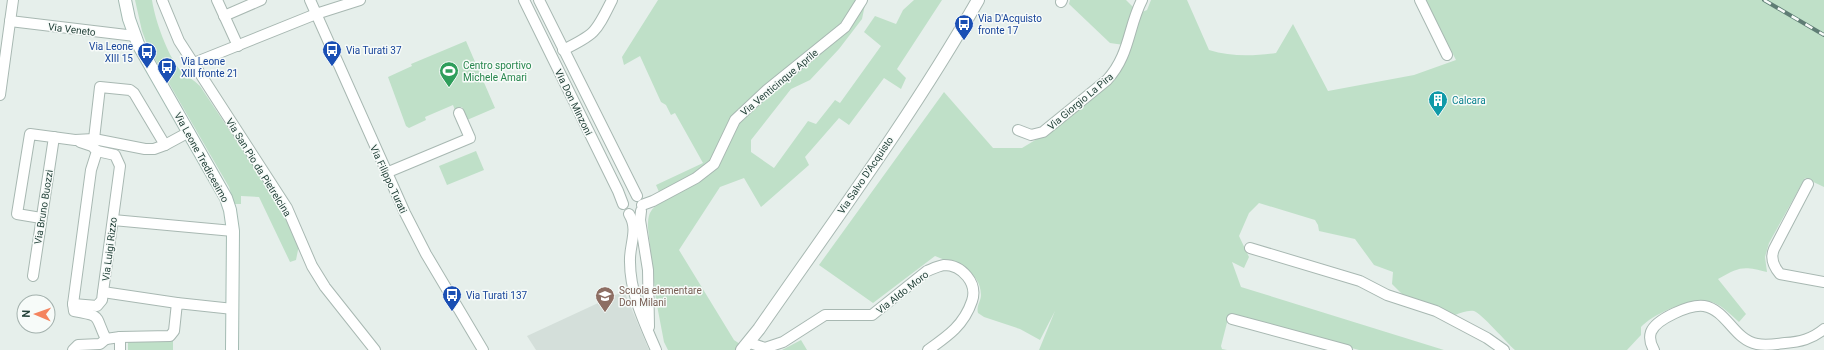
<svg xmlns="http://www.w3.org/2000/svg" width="1824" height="350" font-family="Roboto,sans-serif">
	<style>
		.built { fill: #d4dfda }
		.green { fill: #bfe0c8 }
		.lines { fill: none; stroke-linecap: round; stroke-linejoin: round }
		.minor-casing { stroke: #a8b8b2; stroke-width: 12 }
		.tertiary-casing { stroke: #a8b8b2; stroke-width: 14 }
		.secondary-casing { stroke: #a4bbb3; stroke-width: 14 }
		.minor { stroke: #fff; stroke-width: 10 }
		.tertiary { stroke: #fff; stroke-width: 12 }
		.secondary { stroke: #fff; stroke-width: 12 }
		.rail-casing { stroke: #5f7d75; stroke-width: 4 }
		.rail { stroke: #f7fbf9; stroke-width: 2.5; stroke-dasharray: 8; stroke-linecap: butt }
		.labels { text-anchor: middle; stroke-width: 3; stroke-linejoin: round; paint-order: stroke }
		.transit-label { font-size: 10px; fill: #164399; stroke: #f7fbf9; text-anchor: start }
		.street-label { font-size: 10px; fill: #24423a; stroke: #f7fbf9 }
		.leisure-label { font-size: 10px; fill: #27864d; stroke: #f7fbf9; text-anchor: start }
		.culture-label { font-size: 10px; fill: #0d838f; stroke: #f7fbf9; text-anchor: start }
		.education-label { font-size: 10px; fill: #785e54; stroke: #f7fbf9; text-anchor: start }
	</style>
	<rect width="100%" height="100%" fill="#e6efeb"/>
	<path class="built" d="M624,291L649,350H536L527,336Z"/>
	<g class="green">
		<path d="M135,0H152C155,20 167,54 180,70C186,76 194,80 200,86L287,217L299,245L296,260L290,262L259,197L241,196V204H234L229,187L148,47L142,31Z"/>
		<path d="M658,0H866L862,19L839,49L810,80L791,89L751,140V152L774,168L808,121L816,124L835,100L840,103L881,46L864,32L875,16L896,24L903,10L914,0H942L897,69L906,78L901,89L884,78L849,125L839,118L805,157L809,165L761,207L744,178L720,187L679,250L734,340L749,350H668L664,342L656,300L648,228C648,213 650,209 663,201L656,185L703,163L675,113L671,115L666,105L661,102L640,56L624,65L622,57Z"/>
		<path d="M1070,0H1126L1134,8L1124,45L1110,43L1069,4Z"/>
		<path d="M1151,0H1187L1209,50C1231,57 1254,56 1276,53L1293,24L1328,91L1414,75L1456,60L1425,0H1824V187L1805,178L1769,243L1765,257L1767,272C1744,266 1740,266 1718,279L1746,314L1739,322C1731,315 1723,306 1712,302C1694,296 1654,313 1641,327V335L1627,350H1515C1507,343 1481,313 1474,311C1467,310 1461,313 1455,315L1403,295L1392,284L1393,272L1374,265L1355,239L1319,231L1318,225L1315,220L1259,203L1249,213L1239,236L1249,257L1244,268L1232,262L1241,287L1444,350H1359L1229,315L1221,346L1222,349L1227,350H1039L1055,311L1040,340L1020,329L984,317L978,313C976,306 981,301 981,295C981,270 954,264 935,256L873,303L819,265L944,92L993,148H1022L1042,136L1103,88L1142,12L1147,10Z"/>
		<path d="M466,41L495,108L467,120L462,107L455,110L453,105L425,117L426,120L409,128L406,126L388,77L412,66L411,64Z"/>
		<path d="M476,151L484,170L447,185L439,166Z"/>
		<path d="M801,340L807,350H782Z"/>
		<path d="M173,341V350H128V342Z"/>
	</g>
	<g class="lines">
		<g class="minor-casing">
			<g id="minor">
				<path d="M162,0L179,41L287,208L312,266L325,287L375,350"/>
				<path d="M217,0L238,46"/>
				<path d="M310,0L405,213L426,254L483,350"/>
				<path d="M524,0L618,191L623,204"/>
				<path d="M539,0L637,196"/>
				<path d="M1420,0L1447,55"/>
				<path d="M1061,2L1062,0"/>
				<path d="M224,16L261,0"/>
				<path d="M10,21L135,36"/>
				<path d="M563,50C596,34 596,32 612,0"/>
				<path d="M194,63L316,14L360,0"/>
				<path d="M0,95L13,0"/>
				<path d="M1018,130L1031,135L1043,132L1107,80C1130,55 1128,27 1142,0"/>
				<path d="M94,139L100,87L130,90L134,93L165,145"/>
				<path d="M80,142L92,146L97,151L91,170L73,304L74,311C103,316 94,315 106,339"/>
				<path d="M386,173L470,138L459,113"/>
				<path d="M1808,184L1774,249C1770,258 1774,267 1780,274L1824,282"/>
				<path d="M642,205L653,201L696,178L714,164L735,120L767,90L845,27L862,0"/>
				<path d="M641,211L640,220L648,270L649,327"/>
				<path d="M629,214C639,230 629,245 630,262C630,293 644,322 656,350"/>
				<path d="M41,218L17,214L30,134L75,140L94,139L145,149H154L165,145L189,132"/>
				<path d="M113,220L233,231"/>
				<path d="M1250,248L1360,281L1387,295L1436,311L1487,338L1504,350"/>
				<path d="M33,276L54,137"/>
				<path d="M103,292L177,303"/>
				<path d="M73,304L97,306L102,300L103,292L120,166L115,155L97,151"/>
				<path d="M1232,319L1347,350"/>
				<path d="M106,339L120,337L170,336L174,331L177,303L233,309"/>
				<path d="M750,343L765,348L783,342L825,315H872L927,271C932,269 938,266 944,265C962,265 978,283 972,301C964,325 948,336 928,350"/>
				<path d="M73,350L78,345L100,344L106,339"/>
				<path d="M120,350V337"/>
				<path d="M1654,350C1651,345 1649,338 1651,332C1656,319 1690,304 1704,306C1727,310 1734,340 1757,344C1767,346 1776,344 1785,343C1800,342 1812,339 1824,329"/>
			</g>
		</g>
		<g class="tertiary-casing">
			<path id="tertiary" d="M742,350L759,329C834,221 913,114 978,0"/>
		</g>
		<g class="secondary-casing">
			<path id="secondary" d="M125,0L129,19L138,44L226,198L230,210L233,231L232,350"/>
		</g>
		<use href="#minor" class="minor"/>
		<use href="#tertiary" class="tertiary"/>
		<use href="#secondary" class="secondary"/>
		<g class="rail-casing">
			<path id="rail" d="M1764,0L1824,35"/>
		</g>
		<use href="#rail" class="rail"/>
	</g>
	<defs>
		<g id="bus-pin" transform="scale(1)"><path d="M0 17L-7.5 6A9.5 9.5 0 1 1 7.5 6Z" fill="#1a4fb4" stroke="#f7fbf9"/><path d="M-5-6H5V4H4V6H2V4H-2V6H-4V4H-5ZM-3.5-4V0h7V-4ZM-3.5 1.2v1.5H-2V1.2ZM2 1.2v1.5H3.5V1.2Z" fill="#fff"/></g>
		<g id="stadium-pin" transform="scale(1)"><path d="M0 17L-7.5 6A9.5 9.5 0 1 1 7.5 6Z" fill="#2e9e5b" stroke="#f7fbf9"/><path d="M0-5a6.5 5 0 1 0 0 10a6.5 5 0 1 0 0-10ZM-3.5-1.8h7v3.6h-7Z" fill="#fff"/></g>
		<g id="building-pin" transform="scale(1)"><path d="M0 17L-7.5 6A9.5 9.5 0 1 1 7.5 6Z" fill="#0f9aa8" stroke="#f7fbf9"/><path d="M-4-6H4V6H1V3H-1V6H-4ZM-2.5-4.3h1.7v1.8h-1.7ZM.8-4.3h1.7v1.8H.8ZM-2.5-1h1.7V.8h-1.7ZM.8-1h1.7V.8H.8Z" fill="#fff"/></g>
		<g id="school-pin" transform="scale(1)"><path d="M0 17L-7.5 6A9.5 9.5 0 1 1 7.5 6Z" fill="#8d6e63" stroke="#f7fbf9"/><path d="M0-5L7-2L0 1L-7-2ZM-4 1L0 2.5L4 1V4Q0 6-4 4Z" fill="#fff"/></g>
	</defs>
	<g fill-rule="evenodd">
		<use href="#bus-pin" x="964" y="24"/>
		<use href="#bus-pin" x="332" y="50"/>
		<use href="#bus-pin" x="147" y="52"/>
		<use href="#bus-pin" x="167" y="67"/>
		<use href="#stadium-pin" x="449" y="71"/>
		<use href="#building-pin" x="1438" y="100"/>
		<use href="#bus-pin" x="452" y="295"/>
		<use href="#school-pin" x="605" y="296"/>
	</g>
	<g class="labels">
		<g class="transit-label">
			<text x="978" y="22">Via D'Acquisto<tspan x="978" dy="12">fronte 17</tspan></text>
			<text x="133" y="50" text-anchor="end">Via Leone<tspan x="133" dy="12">XIII 15</tspan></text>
			<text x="346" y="54">Via Turati 37</text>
			<text x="181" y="65">Via Leone<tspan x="181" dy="12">XIII fronte 21</tspan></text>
			<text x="466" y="299">Via Turati 137</text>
		</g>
		<g class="street-label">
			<text transform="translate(72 29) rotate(7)" y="4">Via Veneto</text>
			<text transform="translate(779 82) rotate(-40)" y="4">Via Venticinque Aprile</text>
			<text transform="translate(1080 101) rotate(-40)" y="4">Via Giorgio La Pira</text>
			<text transform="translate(574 102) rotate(64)" y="4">Via Don Minzoni</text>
			<text transform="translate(202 157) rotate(61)" y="4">Via Leone Tredicesimo</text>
			<text transform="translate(259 167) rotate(58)" y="4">Via San Pio da Pietrelcina</text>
			<text transform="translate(865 175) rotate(-56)" y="4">Via Salvo D'Acquisto</text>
			<text transform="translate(389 179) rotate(65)" y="4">Via Filippo Turati</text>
			<text transform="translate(43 207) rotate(-81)" y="4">Via Bruno Buozzi</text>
			<text transform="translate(109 249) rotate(-83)" y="4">Via Luigi Rizzo</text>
			<text transform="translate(902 292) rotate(-38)" y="4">Via Aldo Moro</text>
		</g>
		<g class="leisure-label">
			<text x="463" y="69">Centro sportivo<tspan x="463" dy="12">Michele Amari</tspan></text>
		</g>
		<g class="culture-label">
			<text x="1452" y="104">Calcara</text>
		</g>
		<g class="education-label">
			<text x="619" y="294">Scuola elementare<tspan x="619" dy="12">Don Milani</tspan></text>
		</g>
	</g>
	<g transform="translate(36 314) rotate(272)"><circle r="19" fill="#f7fbf9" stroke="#a3b1ad"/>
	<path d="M0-3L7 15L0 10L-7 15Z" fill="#f4845f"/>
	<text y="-6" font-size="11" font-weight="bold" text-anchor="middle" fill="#24423a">N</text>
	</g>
</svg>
